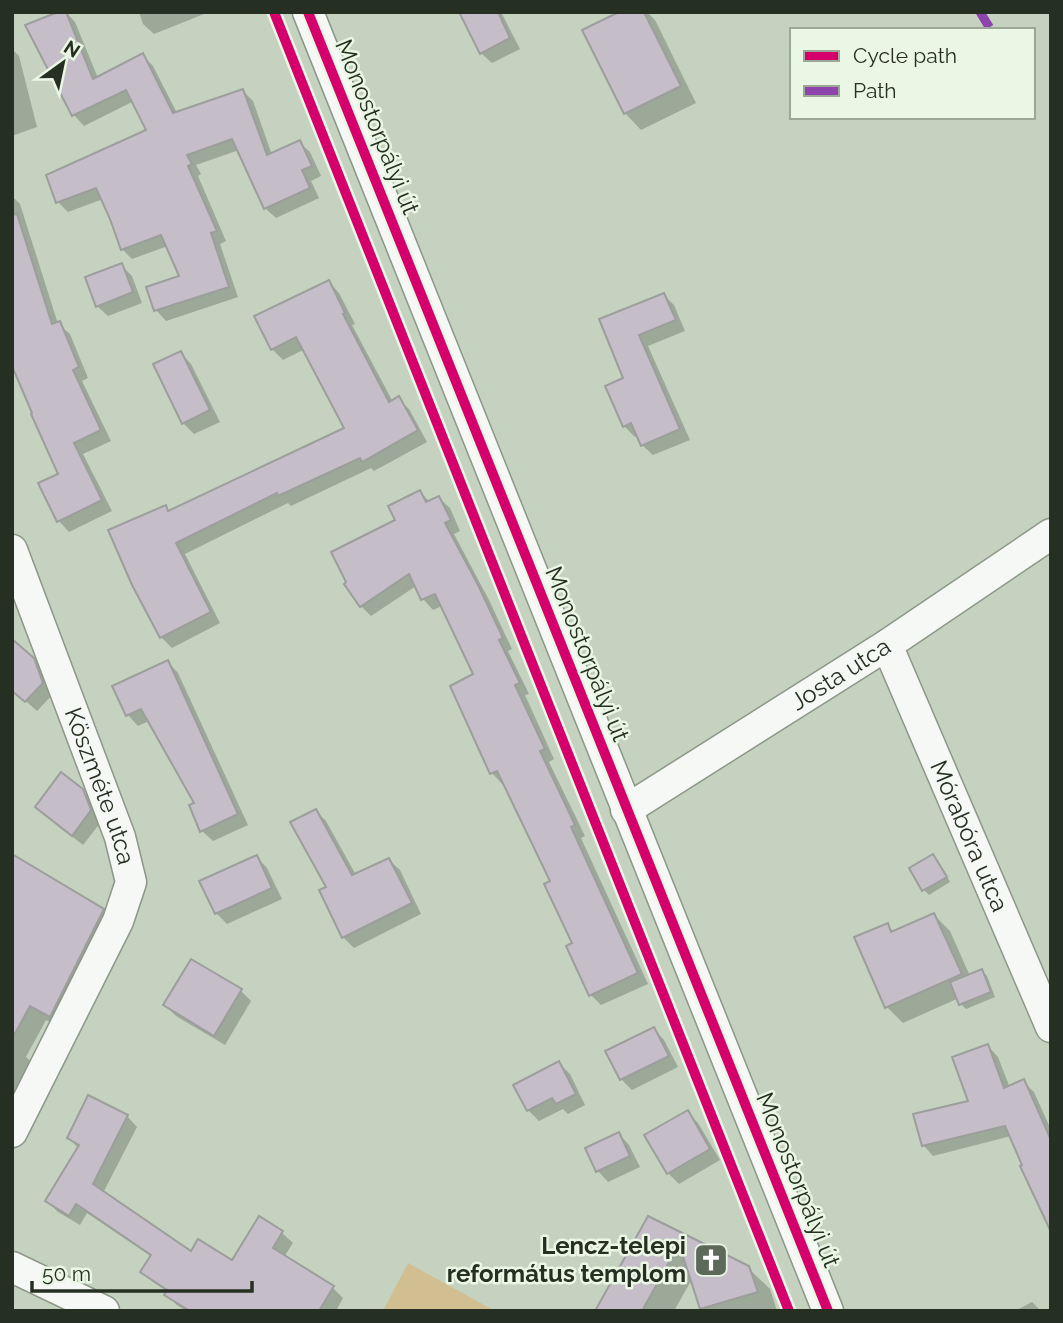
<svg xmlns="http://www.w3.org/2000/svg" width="1063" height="1323" font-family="Raleway,sans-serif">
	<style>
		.green { fill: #d2bf91 }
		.shadow { fill: #0003 }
		.building { fill: #c5bdc8; stroke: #9c9e9c; stroke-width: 2 }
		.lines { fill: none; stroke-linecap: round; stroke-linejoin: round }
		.minor-casing { stroke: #8c9788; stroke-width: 33 }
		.minor { stroke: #f6f8f5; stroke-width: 30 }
		.quiet { stroke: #8e44ad; stroke-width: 9; stroke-dasharray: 18 9; stroke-linecap: butt }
		.cycleway-casing { stroke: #eaf7e5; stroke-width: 15 }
		.cycleway { stroke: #d6006c; stroke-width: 10 }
		.labels { text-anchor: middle; stroke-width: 5; stroke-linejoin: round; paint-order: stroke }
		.street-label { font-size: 24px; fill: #263022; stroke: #eaf7e5 }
		.poi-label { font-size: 24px; font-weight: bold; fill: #263022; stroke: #eaf7e5; text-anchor: end }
	</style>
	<rect width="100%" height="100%" fill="#c4d2bf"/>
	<path class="green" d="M408,1263L495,1311H383Z"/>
	<g class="shadow">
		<path d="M66,12L75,22L98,78L143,56L153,66L177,113L243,91L253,101L272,155L299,142L310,152L321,176L311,181L319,198L276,218L265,208L239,150L196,165L201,174L198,176L226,241L220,244L238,297L166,321L156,310L149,288L182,278L168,246L132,259L122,249L103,199L68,212L58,202L149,131L134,101L84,126L74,115L28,26Z"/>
		<path d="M139,12H209L154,34L143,24Z"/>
		<path d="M461,12H501L520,49L492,63L481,53Z"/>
		<path d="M623,12H647L655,20L696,103L641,130L625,113Z"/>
		<path d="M12,49L19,56L37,127L12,136Z"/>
		<path d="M12,196L20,204L58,324L70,334L88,378L82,381L111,441L83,454L112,511L69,532L59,521L60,475L12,361Z"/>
		<path d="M121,265L132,276L142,303L108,316L97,306Z"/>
		<path d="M329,282L339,293L355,324L352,325L393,402L398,399L409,409L427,442L374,471L371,468L291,506L288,503L185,554L220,623L172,648L161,637L166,507L170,512L347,428L305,349L283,360L272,349Z"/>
		<path d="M664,295L674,305L685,331L648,346L690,440L653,455L642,445L638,435L635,437L624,426L625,379L601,320Z"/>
		<path d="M181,353L191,364L220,422L194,434L183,423Z"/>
		<path d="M420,492L430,502L439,498L450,508L460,531L454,534L489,600L512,649L508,651L529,694L525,695L554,759L549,762L585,836L581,838L648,984L601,1005L591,995L553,882L505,782L502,784L492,773L475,675L442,606L433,610L423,599L416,586L371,616L361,606L397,521Z"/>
		<path d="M33,659L44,670L53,694L37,711L12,689Z"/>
		<path d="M168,662L178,673L248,825L213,841L202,831L196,803L149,721L138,726L128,715Z"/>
		<path d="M82,791L94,802L101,822L83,845L48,818L37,807Z"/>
		<path d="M316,811L326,821L356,875L389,860L400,870L421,914L354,948L343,937L328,888Z"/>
		<path d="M12,856L102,911L118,926L66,1031L46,1020L26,1057L45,1074L30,1103L12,1092Z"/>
		<path d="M933,856L938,861L950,882L929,895L924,890L911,869Z"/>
		<path d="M257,857L267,868L282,899L227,924L216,913Z"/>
		<path d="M934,915L950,931L970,976L982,971L987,976L995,997L966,1009L961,1004L959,998L903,1023L887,1007V925L894,932Z"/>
		<path d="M241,991L251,1001L225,1045L176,1016L165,1005Z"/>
		<path d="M654,1029L664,1040L678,1067L632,1090L621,1079Z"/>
		<path d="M988,1046L998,1057L1010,1088L1024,1082L1034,1092L1051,1130V1222L1011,1136L933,1156L923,1145L970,1102Z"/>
		<path d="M559,1063L570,1074L585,1105L568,1114L563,1109L539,1121L528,1110Z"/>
		<path d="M687,1112L698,1123L720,1160L679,1184L668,1173Z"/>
		<path d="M127,1116L137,1127L103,1193L191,1253L233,1262L260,1218L282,1233L293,1243L284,1257L333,1288L343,1298L336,1311H186L177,1305L166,1295L168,1292L153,1282L142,1272L152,1257L87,1213L80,1225L58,1212L47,1201L79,1149L69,1138Z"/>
		<path d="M619,1134L629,1145L640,1167L608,1182L598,1171Z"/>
		<path d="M648,1218L748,1268L770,1289L777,1311H704L702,1308L692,1279L674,1311H598Z"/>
		<path d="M1032,1302L1041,1311H1015Z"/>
	</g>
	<g class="building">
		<path d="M58,12H66L93,79L143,53L173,113L243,89L267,155L300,140L312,166L302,170L310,188L264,209L232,139L187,155L192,164L188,166L217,231L211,233L229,287L154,311L146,287L179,276L161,235L121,250L110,219L96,188L56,203L46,175L146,130L126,90L72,116L25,25Z"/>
		<path d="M459,12H498L510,38L480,54Z"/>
		<path d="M619,12H644L681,86L624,114L582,30Z"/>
		<path d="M17,214L52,324L60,321L79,367L73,370L101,430L74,443L102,500L57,522L38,483L58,474L31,414L32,413L12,366V215Z"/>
		<path d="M122,263L133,292L96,307L85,277Z"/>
		<path d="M329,280L345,313L343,314L389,402L399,396L418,430L362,462L360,458L278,496L277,493L176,543L211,612L160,638L132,585L108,530L166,505L168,511L344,428L296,337L271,350L254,316Z"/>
		<path d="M664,293L676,320L639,335L680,429L641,446L631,423L623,427L605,386L623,378L599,319Z"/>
		<path d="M181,351L210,410L182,424L153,364Z"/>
		<path d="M420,490L426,502L439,496L451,520L445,523L479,587L503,638L499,640L520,683L515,685L545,749L540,751L575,825L571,827L638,973L589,996L566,946L572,943L544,884L550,881L497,771L490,774L450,686L473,674L435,594L421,600L409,574L360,607L344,584L346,582L331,552L395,520L388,506Z"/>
		<path d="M12,639L34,658L43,683L25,702L12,691Z"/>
		<path d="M168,660L238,814L200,832L189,805L194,803L141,709L126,716L112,686Z"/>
		<path d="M61,772L83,789L91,810L72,836L35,807Z"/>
		<path d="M316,809L352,875L389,858L412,903L342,938L319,890L326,887L290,822Z"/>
		<path d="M12,854L104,909L50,1017L30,1006L12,1039Z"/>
		<path d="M933,854L947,877L922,891L909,868Z"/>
		<path d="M257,855L272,888L215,914L199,881Z"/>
		<path d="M934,913L962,974L885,1008L854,937L888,923L891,932Z"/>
		<path d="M191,959L242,989L214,1036L163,1005Z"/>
		<path d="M982,969L991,992L959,1005L950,982Z"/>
		<path d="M654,1027L669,1056L620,1080L605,1051Z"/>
		<path d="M988,1044L1004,1088L1024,1079L1051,1140V1232L1020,1166L1022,1165L1005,1126L922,1146L913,1114L968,1101L952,1057Z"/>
		<path d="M559,1061L576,1094L556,1104L552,1098L527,1111L513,1085Z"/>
		<path d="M88,1095L128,1115L93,1184L191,1251L198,1239L232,1260L259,1216L283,1231L273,1248L334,1286L319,1311H190L164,1295L167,1290L140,1272L151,1255L76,1204L69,1216L45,1201L79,1145L67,1138Z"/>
		<path d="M688,1110L710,1149L667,1174L644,1135Z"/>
		<path d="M619,1132L630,1156L596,1172L585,1148Z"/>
		<path d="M648,1216L749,1266L758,1292L700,1309L679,1244L642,1311H595Z"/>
	</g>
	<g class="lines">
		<g class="minor-casing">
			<g id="minor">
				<path d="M308,12L828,1311"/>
				<path id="s1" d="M12,550L120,837L131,882L118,921L12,1132"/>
				<path id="s2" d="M887,645L1051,1027"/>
				<path id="s3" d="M626,810L887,645L1051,534"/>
				<path d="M12,1267L104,1311"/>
			</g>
		</g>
		<use href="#minor" class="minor"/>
		<path class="quiet" d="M980,12L991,30"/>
		<g class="cycleway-casing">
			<g id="cycleway">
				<path d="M274,12L789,1311"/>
				<path d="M308,12L828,1311"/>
			</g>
		</g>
		<use href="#cycleway" class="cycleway"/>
	</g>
	<defs>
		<g id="church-square" transform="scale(1.75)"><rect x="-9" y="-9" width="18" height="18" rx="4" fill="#5d6959" stroke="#eaf7e5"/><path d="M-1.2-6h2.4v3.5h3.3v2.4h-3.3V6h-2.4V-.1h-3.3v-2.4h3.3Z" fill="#fff"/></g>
	</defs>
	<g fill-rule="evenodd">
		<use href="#church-square" x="711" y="1260"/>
	</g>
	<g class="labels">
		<g class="street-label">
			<text transform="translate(377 127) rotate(68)" y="8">Monostorpályi út</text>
			<text transform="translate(587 654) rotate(68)" y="8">Monostorpályi út</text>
			<text dy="8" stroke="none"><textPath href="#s3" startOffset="254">Josta utca</textPath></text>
			<text dy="8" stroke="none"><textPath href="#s1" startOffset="252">Köszméte utca</textPath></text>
			<text dy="8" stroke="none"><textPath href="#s2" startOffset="208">Mórabóra utca</textPath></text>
			<text transform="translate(798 1180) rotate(68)" y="8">Monostorpályi út</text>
		</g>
		<g class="poi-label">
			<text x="686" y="1254">Lencz-telepi<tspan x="686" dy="28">református templom</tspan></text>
		</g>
	</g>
	<rect width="1063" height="1323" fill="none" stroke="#263022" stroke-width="28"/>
	<rect x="790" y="28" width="245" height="91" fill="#eaf7e5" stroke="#9ca797" stroke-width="2"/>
	<rect x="804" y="51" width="35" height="10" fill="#d6006c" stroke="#9ca797" stroke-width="2"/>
	<text x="853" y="63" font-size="21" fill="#263022">Cycle path</text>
	<rect x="804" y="86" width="35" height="10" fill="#8e44ad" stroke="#9ca797" stroke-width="2"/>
	<text x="853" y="98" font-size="21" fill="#263022">Path</text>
	<g transform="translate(63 63) rotate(33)" stroke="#eaf7e5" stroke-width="5" paint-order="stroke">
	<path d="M0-5L12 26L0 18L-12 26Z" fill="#263022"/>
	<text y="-10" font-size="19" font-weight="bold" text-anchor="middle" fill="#263022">N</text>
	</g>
	<path d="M32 1281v10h220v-10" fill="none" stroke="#263022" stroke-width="3.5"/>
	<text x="42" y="1281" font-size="21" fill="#263022" stroke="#eaf7e5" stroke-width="5" paint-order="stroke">50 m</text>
</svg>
